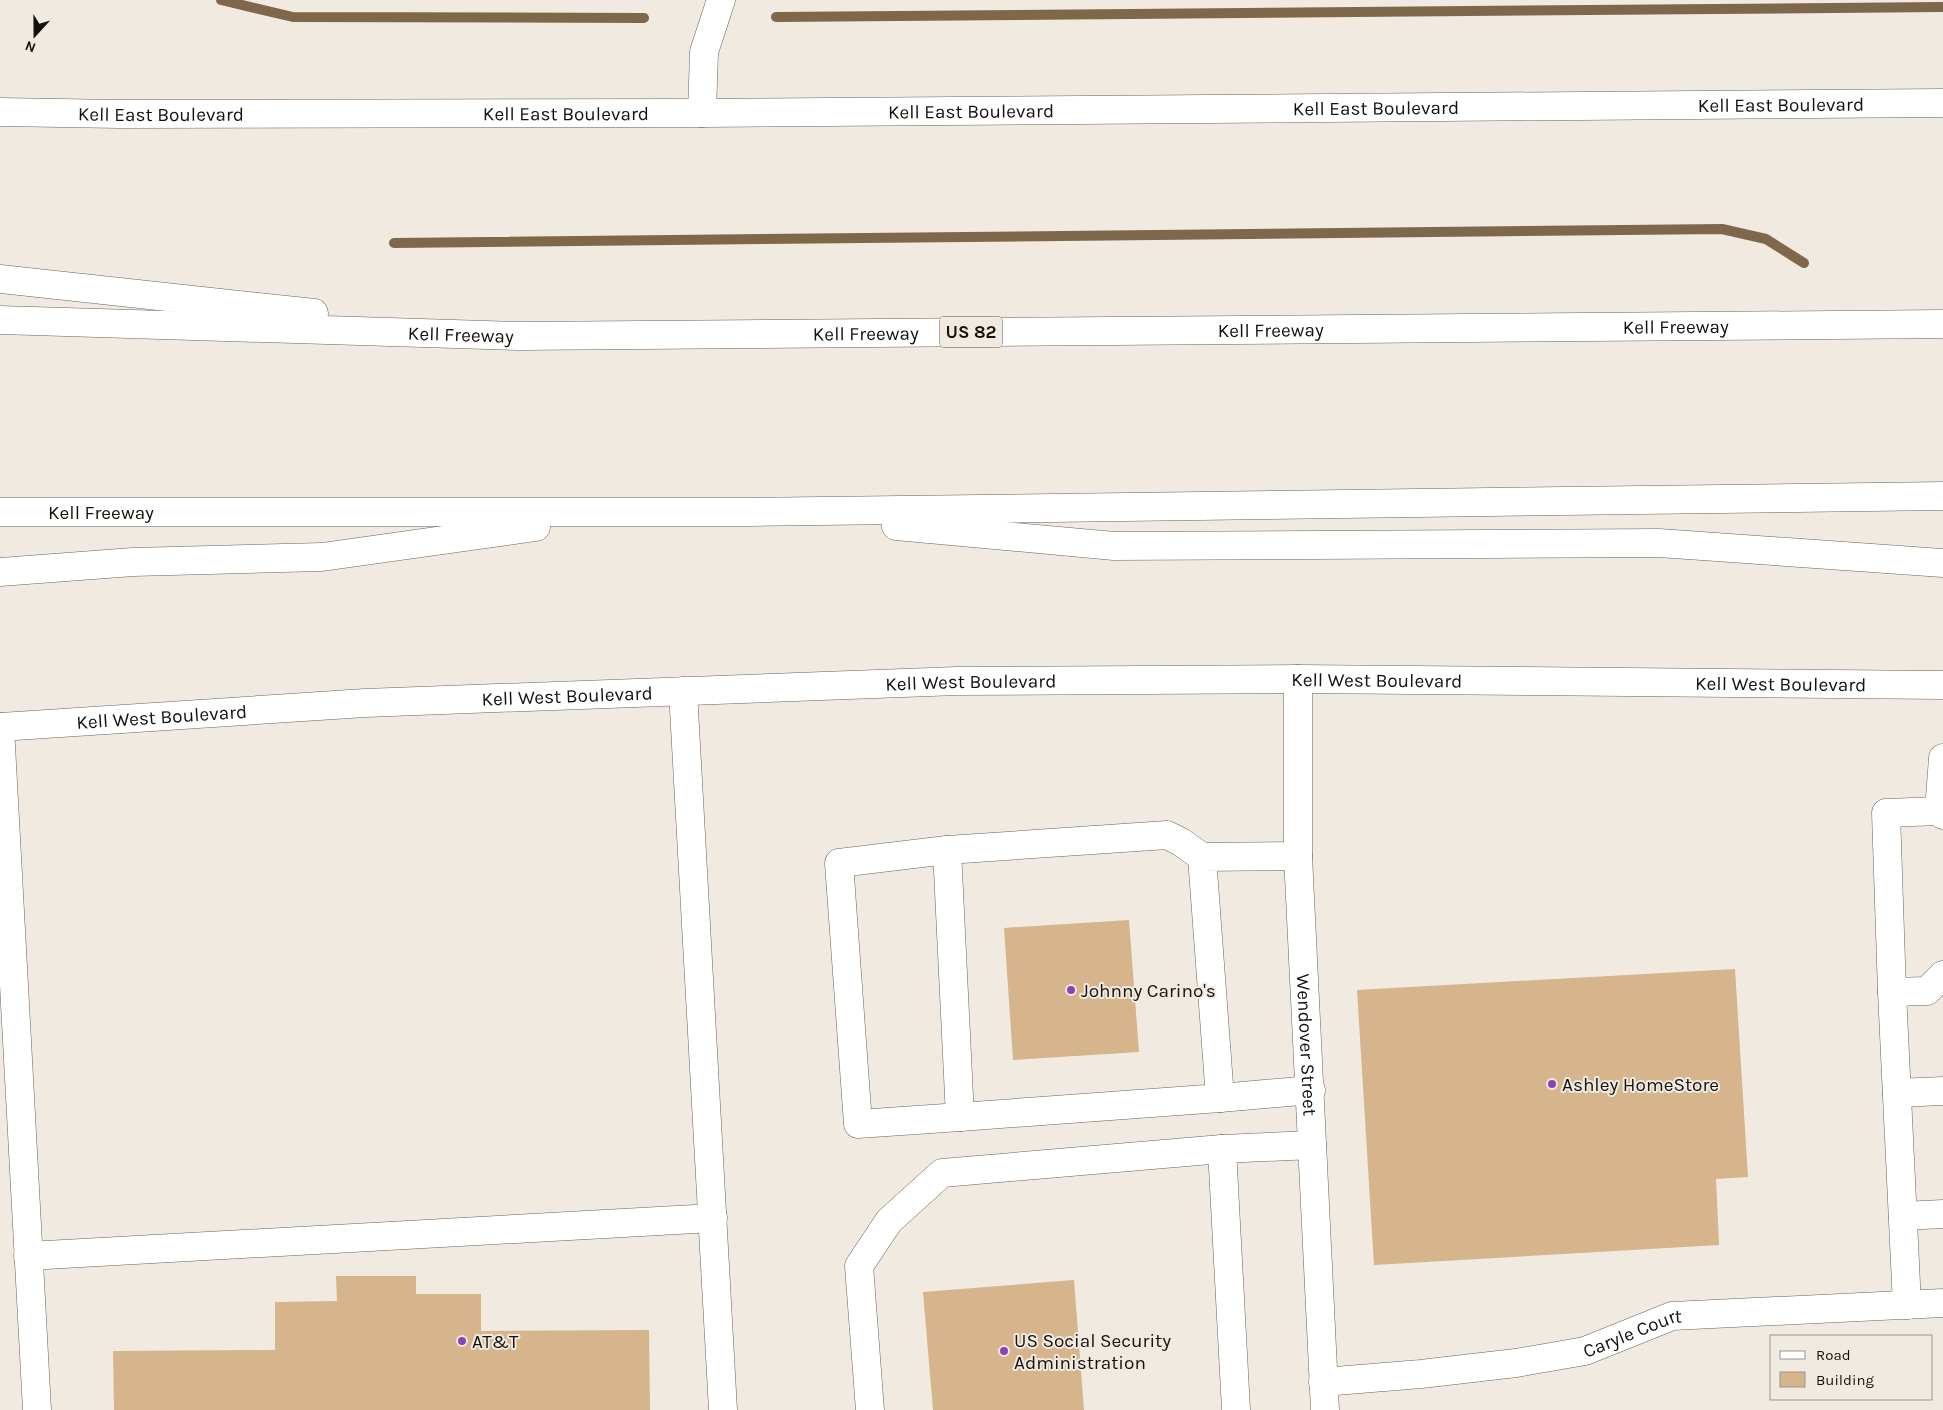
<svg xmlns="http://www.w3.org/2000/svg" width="1943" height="1410" font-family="Karla,sans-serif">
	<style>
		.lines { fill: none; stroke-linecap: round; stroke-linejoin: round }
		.stream { stroke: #7f674b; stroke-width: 10 }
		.building { fill: #d6b48c }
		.minor-casing { stroke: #69625b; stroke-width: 29 }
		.major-casing { stroke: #69625b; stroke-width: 29 }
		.highway-casing { stroke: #69625b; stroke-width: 29 }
		.minor { stroke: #fff; stroke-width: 28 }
		.major { stroke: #fff; stroke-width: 28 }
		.highway { stroke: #fff; stroke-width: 28 }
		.poi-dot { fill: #8945b8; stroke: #f1eae1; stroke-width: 2 }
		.labels { text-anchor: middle; stroke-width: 4; stroke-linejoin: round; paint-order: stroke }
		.shield { fill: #f1eae1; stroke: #56534e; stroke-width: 1 }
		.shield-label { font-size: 18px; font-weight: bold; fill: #14120f }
		.street-label { font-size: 19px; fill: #14120f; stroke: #f1eae1 }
		.poi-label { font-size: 19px; fill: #14120f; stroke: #f1eae1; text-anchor: start }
	</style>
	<rect width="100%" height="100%" fill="#f1eae1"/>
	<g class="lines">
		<g class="stream">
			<path d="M221,0L293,17L644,18"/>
			<path d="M776,17L1943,7"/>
			<path d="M394,243L1722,229L1766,239L1804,263"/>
		</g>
	</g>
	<g class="building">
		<path d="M1129,920L1139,1052L1013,1060L1004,928Z"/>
		<path d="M1735,969L1748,1177L1716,1179L1719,1245L1374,1265L1357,990Z"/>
		<path d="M336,1276H416V1294H481V1331L649,1330L650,1410H114L113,1351L275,1350V1302L337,1301Z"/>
		<path d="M1074,1280L1084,1410H933L923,1292Z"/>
	</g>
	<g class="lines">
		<g class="minor-casing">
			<g id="minor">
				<path d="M702,113L704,52L721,0"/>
				<path id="s1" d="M1298,679V856L1325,1410"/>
				<path d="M683,691L723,1410"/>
				<path d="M0,727L37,1410"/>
				<path d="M1943,758L1939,811L1943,815"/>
				<path d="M1939,811L1886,813L1892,992L1927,991L1943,975"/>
				<path d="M947,850L839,863L858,1124L960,1117"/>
				<path d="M1202,857L1181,842L1167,835L947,850L960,1117L1220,1098L1202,857L1298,856"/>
				<path d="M1892,992L1907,1305"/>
				<path d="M1897,1093L1943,1091"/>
				<path d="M1220,1098L1311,1090"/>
				<path d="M1903,1216L1943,1214"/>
				<path d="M28,1256L713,1218"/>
				<path id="s2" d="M1323,1382L1421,1374L1516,1363L1585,1351L1672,1316L1943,1303"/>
				<path d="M870,1410L859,1266L889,1221L942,1173L1222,1149"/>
				<path d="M1236,1410L1222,1149L1312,1145"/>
			</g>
		</g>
		<g class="major-casing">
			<g id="major">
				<path id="s3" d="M0,112L119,114L702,113L1943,103"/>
				<path id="s4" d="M0,727L365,703L957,681L1298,679L1943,685"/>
			</g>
		</g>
		<g class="highway-casing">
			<g id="highway">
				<path d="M0,279L314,313"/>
				<path id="s5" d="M0,320L520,336L1943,324"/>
				<path id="s6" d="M0,512H750L1943,496"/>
				<path d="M896,526L1114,546L1659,543L1943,563"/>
				<path d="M0,572L133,562L322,557L536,527"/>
			</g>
		</g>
		<use href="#minor" class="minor"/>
		<use href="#major" class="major"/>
		<use href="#highway" class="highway"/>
	</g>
	<g class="poi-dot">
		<circle cx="1071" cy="990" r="5"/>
		<circle cx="1552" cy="1084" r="5"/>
		<circle cx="462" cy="1341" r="5"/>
		<circle cx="1004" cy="1351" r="5"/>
	</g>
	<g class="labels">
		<rect class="shield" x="940" y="316.5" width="62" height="31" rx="4"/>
		<g class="shield-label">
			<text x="971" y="338">US 82</text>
		</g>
		<g class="street-label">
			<text dy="7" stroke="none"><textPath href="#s3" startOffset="1781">Kell East Boulevard</textPath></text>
			<text dy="7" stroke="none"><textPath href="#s3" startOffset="1376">Kell East Boulevard</textPath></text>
			<text dy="7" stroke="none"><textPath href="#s3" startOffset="971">Kell East Boulevard</textPath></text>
			<text dy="7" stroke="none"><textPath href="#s3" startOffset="566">Kell East Boulevard</textPath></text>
			<text dy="7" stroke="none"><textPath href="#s3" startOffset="161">Kell East Boulevard</textPath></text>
			<text dy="7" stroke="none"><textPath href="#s5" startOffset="1676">Kell Freeway</textPath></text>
			<text dy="7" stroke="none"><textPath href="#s5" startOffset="1271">Kell Freeway</textPath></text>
			<text dy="7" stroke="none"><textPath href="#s5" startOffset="866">Kell Freeway</textPath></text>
			<text dy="7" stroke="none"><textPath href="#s5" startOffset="461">Kell Freeway</textPath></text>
			<text dy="7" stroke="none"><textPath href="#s6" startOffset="101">Kell Freeway</textPath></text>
			<text dy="7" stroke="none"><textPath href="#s4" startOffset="1378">Kell West Boulevard</textPath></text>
			<text dy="7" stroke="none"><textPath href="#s4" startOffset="972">Kell West Boulevard</textPath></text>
			<text dy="7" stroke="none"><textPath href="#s4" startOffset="1782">Kell West Boulevard</textPath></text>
			<text dy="7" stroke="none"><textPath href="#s4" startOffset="568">Kell West Boulevard</textPath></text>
			<text dy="7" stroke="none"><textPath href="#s4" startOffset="162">Kell West Boulevard</textPath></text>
			<text dy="7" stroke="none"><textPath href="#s1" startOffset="366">Wendover Street</textPath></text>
			<text dy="7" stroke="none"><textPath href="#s2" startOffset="315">Caryle Court</textPath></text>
		</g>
		<g class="poi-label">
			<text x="1081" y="997">Johnny Carino's</text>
			<text x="1562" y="1091">Ashley HomeStore</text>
			<text x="1014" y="1347">US Social Security<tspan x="1014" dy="22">Administration</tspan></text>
			<text x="472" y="1348">AT&amp;T</text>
		</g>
	</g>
	<rect x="1770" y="1335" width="162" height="65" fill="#f1eae1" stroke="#99948d"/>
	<rect x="1780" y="1351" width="25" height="8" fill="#ffffff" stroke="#99948d"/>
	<text x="1816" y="1360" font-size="15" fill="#14120f">Road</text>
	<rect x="1780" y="1372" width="25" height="15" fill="#d6b48c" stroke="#99948d"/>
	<text x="1816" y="1385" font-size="15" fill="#14120f">Building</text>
	<g transform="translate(35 35) rotate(201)" stroke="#f1eae1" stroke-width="4" paint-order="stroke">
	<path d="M0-4L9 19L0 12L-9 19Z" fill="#14120f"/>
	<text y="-8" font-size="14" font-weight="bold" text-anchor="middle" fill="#14120f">N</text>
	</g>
</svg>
